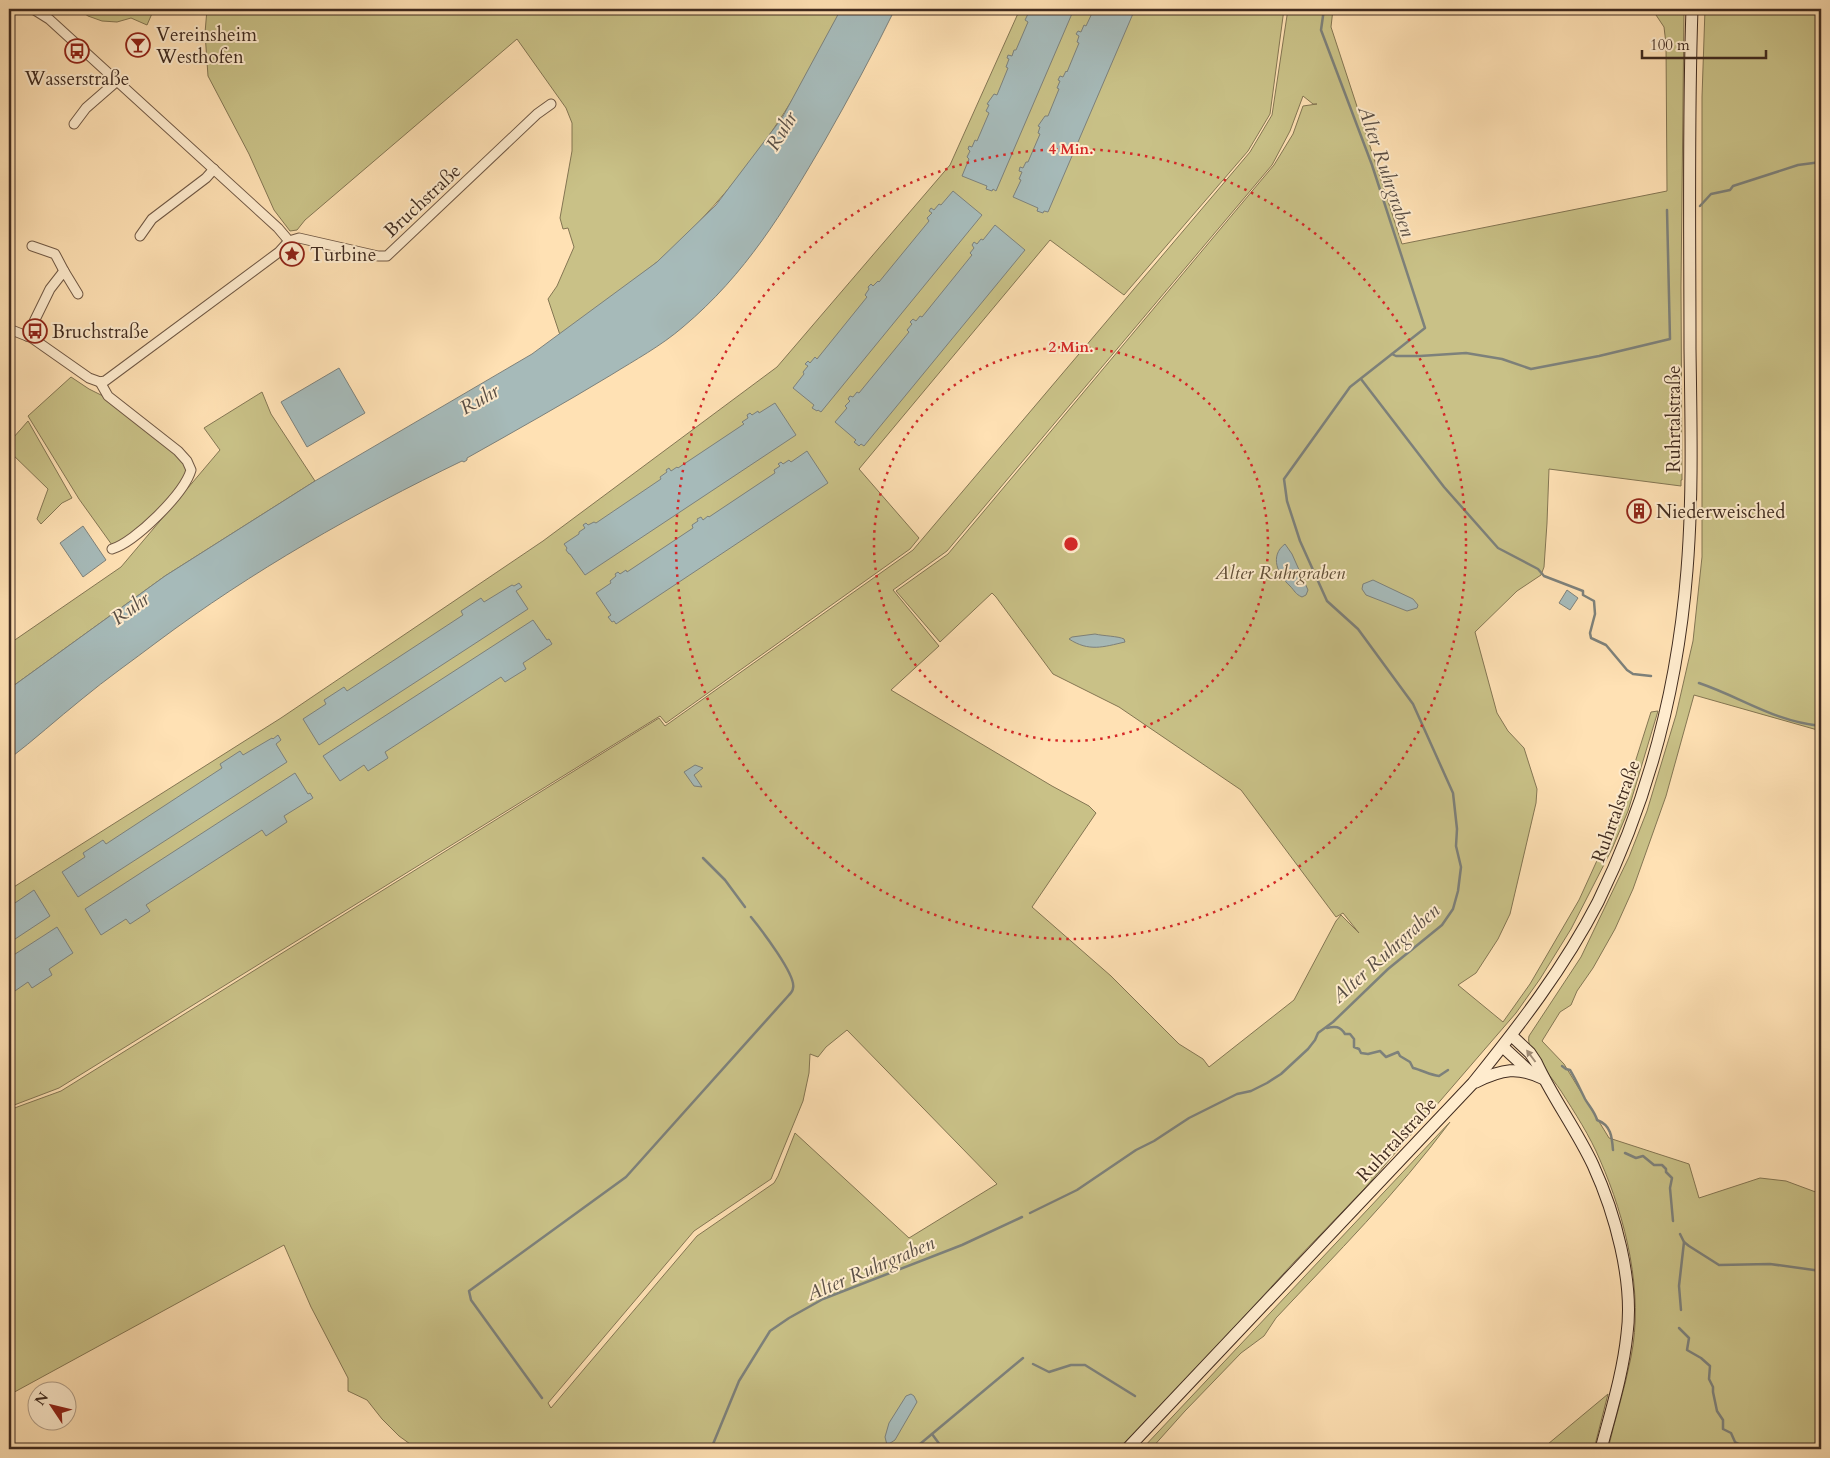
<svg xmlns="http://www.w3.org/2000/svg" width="1830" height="1458" font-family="Cardo,serif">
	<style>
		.green { fill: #c9c187; stroke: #847653; fill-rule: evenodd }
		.water { fill: #a6bab9; stroke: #7d817b }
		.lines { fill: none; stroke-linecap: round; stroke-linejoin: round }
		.stream { stroke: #7d817b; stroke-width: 2.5 }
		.street-casing { stroke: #705844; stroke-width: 11 }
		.secondary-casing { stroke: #402b1f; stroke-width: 13 }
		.street { stroke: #ffecce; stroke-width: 9 }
		.secondary { stroke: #ffecce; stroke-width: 11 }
		.oneway { fill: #a08c76 }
		.ring { fill: none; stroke: #d62828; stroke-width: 2.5; stroke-dasharray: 2.5 5 }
		.labels { text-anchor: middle; stroke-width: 4; stroke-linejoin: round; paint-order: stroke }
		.poi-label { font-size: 19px; fill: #402b1f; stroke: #ffecce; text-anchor: start }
		.street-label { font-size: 19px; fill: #402b1f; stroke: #ffecce }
		.park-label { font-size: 19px; font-style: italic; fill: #625039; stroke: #ffecce }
		.water-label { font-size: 20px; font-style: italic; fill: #5a4f46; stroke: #ffecce }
		.centre { fill: #d62828; stroke: #ffecce; stroke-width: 2.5 }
		.ring-label { font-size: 15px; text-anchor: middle; font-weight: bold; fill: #d62828; stroke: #ffecce; stroke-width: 4; stroke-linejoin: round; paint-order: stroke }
	</style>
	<rect width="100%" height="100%" fill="#ffe1b4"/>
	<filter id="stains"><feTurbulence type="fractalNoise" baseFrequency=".004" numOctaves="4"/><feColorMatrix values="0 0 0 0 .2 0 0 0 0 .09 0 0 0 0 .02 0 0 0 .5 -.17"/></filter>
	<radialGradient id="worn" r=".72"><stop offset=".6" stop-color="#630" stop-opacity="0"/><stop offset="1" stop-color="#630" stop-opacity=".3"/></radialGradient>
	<g class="green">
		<path d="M78,9H154L147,25L131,18L117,22L102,21L88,16Z"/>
		<path d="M207,9H841C797,104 736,193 657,262C626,288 592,311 560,335L548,299L557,286L574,247L568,228L563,229L560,218L572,151V123L566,108L517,39L305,220L297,230L290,231L274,210L249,154L208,76L205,33Z"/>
		<path d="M1020,9H1284L1270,114L1248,151L1124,295L1050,240L859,469L919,538L910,549L666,723L660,716L59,1088L9,1107V890L281,718L543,541L777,367L950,165Z"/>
		<path d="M1288,9H1333L1331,27L1402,244L1667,191L1666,44L1664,27L1652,9L1684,10L1681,287L1682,480H1681V486L1549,469L1547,523L1544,567L1541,575L1517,591L1475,632L1497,713L1508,731L1524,748L1537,789L1536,803L1510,914L1498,939L1476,973L1458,985L1503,1022L1530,984L1579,900L1620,810L1651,712L1658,711L1628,811L1612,849L1571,929L1540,979L1516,1013L1365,1188L1295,1261L1182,1384L1119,1449H417L399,1436L382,1419L367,1400L348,1391V1378L311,1307L284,1245L9,1395V1110L61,1091L659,718L665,726L913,550L1250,152L1272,115ZM1303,96L1313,104H1317L1303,106L1293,134L1274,165L948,554L896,591L940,642L992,593L996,597L1053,674L1119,707L1241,790L1336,917L1343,913L1359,933L1341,915L1336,921L1294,1000L1209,1067L1203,1059L1179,1044L1111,976L1032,907L1096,813L1089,806L1052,786L891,690L939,646L893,590L947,551L1272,165L1290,131ZM847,1030L997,1184L909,1238L795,1133L778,1176L774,1183L697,1236L551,1408L548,1403L694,1231L771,1179L803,1101L809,1073L810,1054L818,1057L826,1047Z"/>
		<path d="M1705,9H1821V731L1694,695L1666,796L1633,889L1615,929L1593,968L1577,991L1571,1005L1560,1012L1542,1041L1564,1064L1609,1138L1689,1164L1699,1198L1760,1178L1786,1181L1821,1194V1449H1608C1615,1419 1625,1388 1631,1357C1644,1293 1626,1219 1600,1160C1590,1136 1575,1113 1561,1091C1551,1076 1538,1063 1530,1047C1529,1043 1528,1040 1529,1036L1581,957L1629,857L1647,811L1676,715L1693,641L1702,557V97Z"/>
		<path d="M71,377L89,389L105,397L179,456L188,468C186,472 184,478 182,482C171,499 131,539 112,545L79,499L28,416Z"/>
		<path d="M262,392L271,414L315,481L165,576L9,689V644L121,567L220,450L204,428Z"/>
		<path d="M28,421L72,498L62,503L41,524L37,519L48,489L9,451V439L13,438Z"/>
		<path d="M1450,1122C1397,1193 1336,1254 1276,1318L1264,1336L1241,1353L1185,1411L1151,1449H1142Z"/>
		<path d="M1608,1394L1594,1449H1542Z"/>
	</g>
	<g class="water">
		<path d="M841,9H895C873,54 849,98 824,142C783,212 746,274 683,327C661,346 635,360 611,375C563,404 515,431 467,458V460L464,462L462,461C356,512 252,571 157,642C132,661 106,679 82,699C57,719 34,740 9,759V689L165,576L315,481L532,354L657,262L716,205L782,118Z"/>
		<path d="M1026,9H1074L996,191L993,189L992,191L986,189L987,186L962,176L969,159L967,157L970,151L968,149L969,146L972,147L975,140L977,141L989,113L986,111L989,105L987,104L994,94L997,95L1008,68L1006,67L1009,59L1007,58L1008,55L1012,56L1014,50H1016L1028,22L1025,20L1028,14L1025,13Z"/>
		<path d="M1094,9H1135L1048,212L1044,211L1043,213L1037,211L1038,208L1013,197L1021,180L1019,179L1022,172L1019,171L1020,167L1023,168L1026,162H1028L1040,134L1038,133L1040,127L1038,126L1045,116H1048L1059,89L1057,88L1060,81L1058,80L1060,76L1063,77L1066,71L1067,72L1079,43L1077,42L1079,36L1076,34L1078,31L1081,32L1084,25L1086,26Z"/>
		<path d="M953,191L982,215L821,412L818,410L817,411L812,408L814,405L793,388L804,374L803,372L808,366L805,364L808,361L810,363L815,357L817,359L867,297L865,295L869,289L868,287L871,284L873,286L878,281L879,282L929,221L927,218L932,213L929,211L931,208L934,210L939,204L941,205Z"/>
		<path d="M995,225L1025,250L864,446L861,444L859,446L854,442L856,440L835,422L847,408L845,406L850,401L848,399L850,396L853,397L857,392L859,393L909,332L907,330L912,324L910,322L913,319L916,321L920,316L922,317L972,255L970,253L974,248L972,245L974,242L977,244L981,239L983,240Z"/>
		<path d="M339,368L365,413L307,447L281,402Z"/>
		<path d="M775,403L796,435L585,575L570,554H569L566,550L567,548L564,544L579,534V532L585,528L583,525L586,523L588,525L594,522L596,523L661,479L660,477L667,472L666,470L669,468L671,471L677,467L678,468L744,424L742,422L748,418L747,415L750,413L752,415L758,411L759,413Z"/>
		<path d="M807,451L828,483L616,624L614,621L612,622L608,617L611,615L596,593L611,583L610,581L616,576L615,574L618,572L620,574L626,570L627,572L693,528L692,525L698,521L697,519L701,517L703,520L708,516L709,517L775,473L774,470L780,466L778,464L781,462L783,464L789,460L791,462Z"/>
		<path d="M83,526L106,560L83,577L60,543Z"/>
		<path d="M1285,544L1292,554L1308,590L1306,595L1302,597C1295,594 1295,591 1290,586C1278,575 1269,556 1285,544Z"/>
		<path d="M1373,580L1413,599L1418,605L1417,608L1407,611L1366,595L1362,589L1363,584Z"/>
		<path d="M519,583L522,587L516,591L528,609L319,745L303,719L326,704L324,700L344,687L347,691L463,615L461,611L481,598L484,602L512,585L514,586Z"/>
		<path d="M1567,590L1578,598L1570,610L1559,603Z"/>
		<path d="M533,620L547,640L549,639L552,644L523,663L526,669L505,682L501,677L385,752L388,758L368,771L364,765L340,781L323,756Z"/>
		<path d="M1095,634C1103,636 1118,636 1124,639L1125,642C1103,647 1089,652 1069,639L1072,637Z"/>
		<path d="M278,735L281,740L276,744L287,762L78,897L62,872L85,857L83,853L103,840L106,844L222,768L220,764L240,751L243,755L272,738L273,739Z"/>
		<path d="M695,765L703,768L694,775L702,787L694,786L684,772Z"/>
		<path d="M295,773L308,794L310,793L313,798L284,816L287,822L266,836L262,830L146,905L150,911L130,924L126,919L101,935L85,909Z"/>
		<path d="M34,890L50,916L9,943V907Z"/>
		<path d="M57,927L73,953L49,969L52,975L32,988L28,982L9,995V958Z"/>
		<path d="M911,1394L914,1396L917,1402L895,1440L887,1445L885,1437L889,1423L906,1396Z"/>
	</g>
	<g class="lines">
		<g class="stream">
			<path d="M1700,206L1711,194L1730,190L1733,186L1798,165L1821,162"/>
			<path d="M1392,354L1396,356H1420L1466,353L1502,359L1531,369L1599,356L1670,339L1667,210"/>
			<path d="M1361,379L1444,487L1498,548L1538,569L1544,576L1583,591V595L1594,601L1595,614L1590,633L1591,638L1606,645L1627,670L1633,674L1651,676"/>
			<path d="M1699,683C1743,698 1773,721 1821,726"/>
			<path d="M703,858L725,880L745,907"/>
			<path d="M1327,1028C1335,1026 1340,1026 1345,1034H1350L1354,1039V1047L1359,1049L1361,1053L1368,1054L1380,1051L1386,1057L1398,1052L1400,1056L1410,1062L1413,1068C1422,1070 1430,1075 1439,1076L1448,1070"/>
			<path d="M1562,1066L1566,1069L1570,1070C1576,1080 1580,1089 1585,1099C1589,1106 1595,1112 1597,1120C1611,1125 1612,1137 1613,1150"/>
			<path d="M1625,1153L1636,1158L1643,1156L1654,1165H1662L1666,1169V1172L1672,1178L1670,1188L1673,1221"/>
			<path d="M1030,1213L1077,1190L1136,1150L1154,1141L1189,1118L1237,1094L1251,1091L1267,1083L1281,1074L1308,1049L1315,1040L1318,1033L1333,1022L1388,969L1442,925L1453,909L1458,891L1461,867L1456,846L1457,829L1453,793L1413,704L1358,629L1327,601L1300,541L1287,501L1284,479L1350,387L1425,328L1372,165L1321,30L1324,9"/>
			<path d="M1680,1234L1684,1242L1689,1246L1719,1265L1770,1264L1821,1271"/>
			<path d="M1681,1310L1679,1286L1684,1242"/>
			<path d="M1679,1328L1689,1338L1687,1350L1701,1358L1710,1366L1709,1379L1713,1387V1392L1717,1411L1723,1420V1429L1731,1433L1735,1442L1749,1449"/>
			<path d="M1033,1364L1049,1372L1071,1365H1085L1135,1396"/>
			<path d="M542,1398L471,1300L469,1291L626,1177L789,995C791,993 793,991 793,988C797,976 760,928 751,917"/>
			<path d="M932,1434L943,1449"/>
			<path d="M711,1449L739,1381L770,1331L789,1318L823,1299L962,1245L1022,1217"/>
			<path d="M914,1449L1023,1358"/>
		</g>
		<g class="street-casing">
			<g id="street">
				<path d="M33,9L49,19L278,228L289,241"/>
				<path d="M74,124L86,108L117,81"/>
				<path d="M140,236L152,219L206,178L214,169"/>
				<path d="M32,246L55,254L64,271"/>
				<path d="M9,329L32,338L89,378L100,382L105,381L279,252L289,241L299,238L378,256H387L537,114L551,104"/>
				<path d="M27,336L50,289L64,271L78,294"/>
				<path d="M100,382L108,396L178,451L187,461L191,470C184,494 135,542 112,549"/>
			</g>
		</g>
		<g class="secondary-casing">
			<g id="secondary">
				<path d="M1512,1036L1530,1053L1536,1062C1552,1097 1576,1129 1593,1165C1615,1213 1634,1281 1627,1334C1623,1373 1611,1411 1601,1449"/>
				<path d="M1503,1047L1529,1071"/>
				<path d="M1476,1082C1502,1069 1518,1066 1544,1079"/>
				<path d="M1127,1449L1473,1083C1519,1026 1564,968 1598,902C1649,798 1678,685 1687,570C1693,496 1691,422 1690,349C1690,236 1688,122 1692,9"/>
			</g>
		</g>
		<use href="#street" class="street"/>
		<use href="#secondary" class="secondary"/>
	</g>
	<defs><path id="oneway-solid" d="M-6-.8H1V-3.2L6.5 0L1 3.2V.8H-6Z" transform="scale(1.25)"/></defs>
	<use class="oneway" href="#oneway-solid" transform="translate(1531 1056) rotate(-127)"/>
	<g class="ring">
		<circle cx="1071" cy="544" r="197"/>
		<circle cx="1071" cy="544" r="395"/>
	</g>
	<defs>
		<g id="bar-ring" transform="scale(1.25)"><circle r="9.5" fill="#ffecce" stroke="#8f2418" stroke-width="1.5"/><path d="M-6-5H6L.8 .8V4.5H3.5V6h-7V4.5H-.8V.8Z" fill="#8f2418"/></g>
		<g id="bus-ring" transform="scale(1.25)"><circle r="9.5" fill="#ffecce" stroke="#8f2418" stroke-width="1.5"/><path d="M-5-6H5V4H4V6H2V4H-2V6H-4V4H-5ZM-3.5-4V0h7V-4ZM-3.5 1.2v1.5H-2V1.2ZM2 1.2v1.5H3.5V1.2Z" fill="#8f2418"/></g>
		<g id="sight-ring" transform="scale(1.25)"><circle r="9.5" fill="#ffecce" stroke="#8f2418" stroke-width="1.5"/><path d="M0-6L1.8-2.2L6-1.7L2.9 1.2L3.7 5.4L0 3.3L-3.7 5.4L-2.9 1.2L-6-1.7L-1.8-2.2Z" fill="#8f2418"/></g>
		<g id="building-ring" transform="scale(1.25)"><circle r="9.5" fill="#ffecce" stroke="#8f2418" stroke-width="1.5"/><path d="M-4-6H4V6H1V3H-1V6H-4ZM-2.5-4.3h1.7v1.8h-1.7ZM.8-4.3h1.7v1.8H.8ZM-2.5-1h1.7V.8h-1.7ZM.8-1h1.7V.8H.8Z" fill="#8f2418"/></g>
	</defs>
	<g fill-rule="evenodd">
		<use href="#bar-ring" x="138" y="45"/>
		<use href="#bus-ring" x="77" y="51"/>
		<use href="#sight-ring" x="292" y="254"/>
		<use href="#bus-ring" x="35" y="331"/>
		<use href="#building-ring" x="1639" y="511"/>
	</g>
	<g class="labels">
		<g class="poi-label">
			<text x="156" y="41">Vereinsheim<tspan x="156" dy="22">Westhofen</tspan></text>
			<text x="77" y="85" text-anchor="middle">Wasserstraße</text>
			<text x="310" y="261">Turbine</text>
			<text x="52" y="338">Bruchstraße</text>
			<text x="1656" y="518">Niederweisched</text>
		</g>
		<g class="street-label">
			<text transform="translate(422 200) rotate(-43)" y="7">Bruchstraße</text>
			<text transform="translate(1673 419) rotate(-90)" y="7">Ruhrtalstraße</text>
			<text transform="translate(1615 811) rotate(-70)" y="7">Ruhrtalstraße</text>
			<text transform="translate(1396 1139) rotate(-47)" y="7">Ruhrtalstraße</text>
		</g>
		<g class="park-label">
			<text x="1280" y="579">Alter Ruhrgraben</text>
		</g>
		<g class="water-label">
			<text transform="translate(781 131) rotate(-59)" y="7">Ruhr</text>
			<text transform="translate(1387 171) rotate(71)" y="7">Alter Ruhrgraben</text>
			<text transform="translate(479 399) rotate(-30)" y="7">Ruhr</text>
			<text transform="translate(130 608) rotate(-36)" y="7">Ruhr</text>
			<text transform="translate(1385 953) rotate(-42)" y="7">Alter Ruhrgraben</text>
			<text transform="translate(870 1268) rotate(-23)" y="7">Alter Ruhrgraben</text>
		</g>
	</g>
	<circle cx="1071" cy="544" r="8" class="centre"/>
	<g class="ring-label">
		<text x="1071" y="154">4 Min.</text>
		<text x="1071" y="352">2 Min.</text>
	</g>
	<rect width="1830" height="1458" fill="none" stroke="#ffe1b4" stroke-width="30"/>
	<rect x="10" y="10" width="1810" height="1438" fill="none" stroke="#402b1f" stroke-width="2.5"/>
	<rect x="15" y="15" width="1800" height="1428" fill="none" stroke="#402b1f"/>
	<g transform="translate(52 1406) rotate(305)"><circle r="24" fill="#ffecce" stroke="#b39f88"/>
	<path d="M0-4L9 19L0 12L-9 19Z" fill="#8f2418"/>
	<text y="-8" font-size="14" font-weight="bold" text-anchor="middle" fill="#402b1f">N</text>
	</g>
	<path d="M1642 50v8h124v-8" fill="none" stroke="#402b1f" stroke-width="2.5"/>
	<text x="1650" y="50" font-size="15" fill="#402b1f" stroke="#ffecce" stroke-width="4" paint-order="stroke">100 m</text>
	<rect width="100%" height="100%" filter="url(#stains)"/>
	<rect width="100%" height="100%" fill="url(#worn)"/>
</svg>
